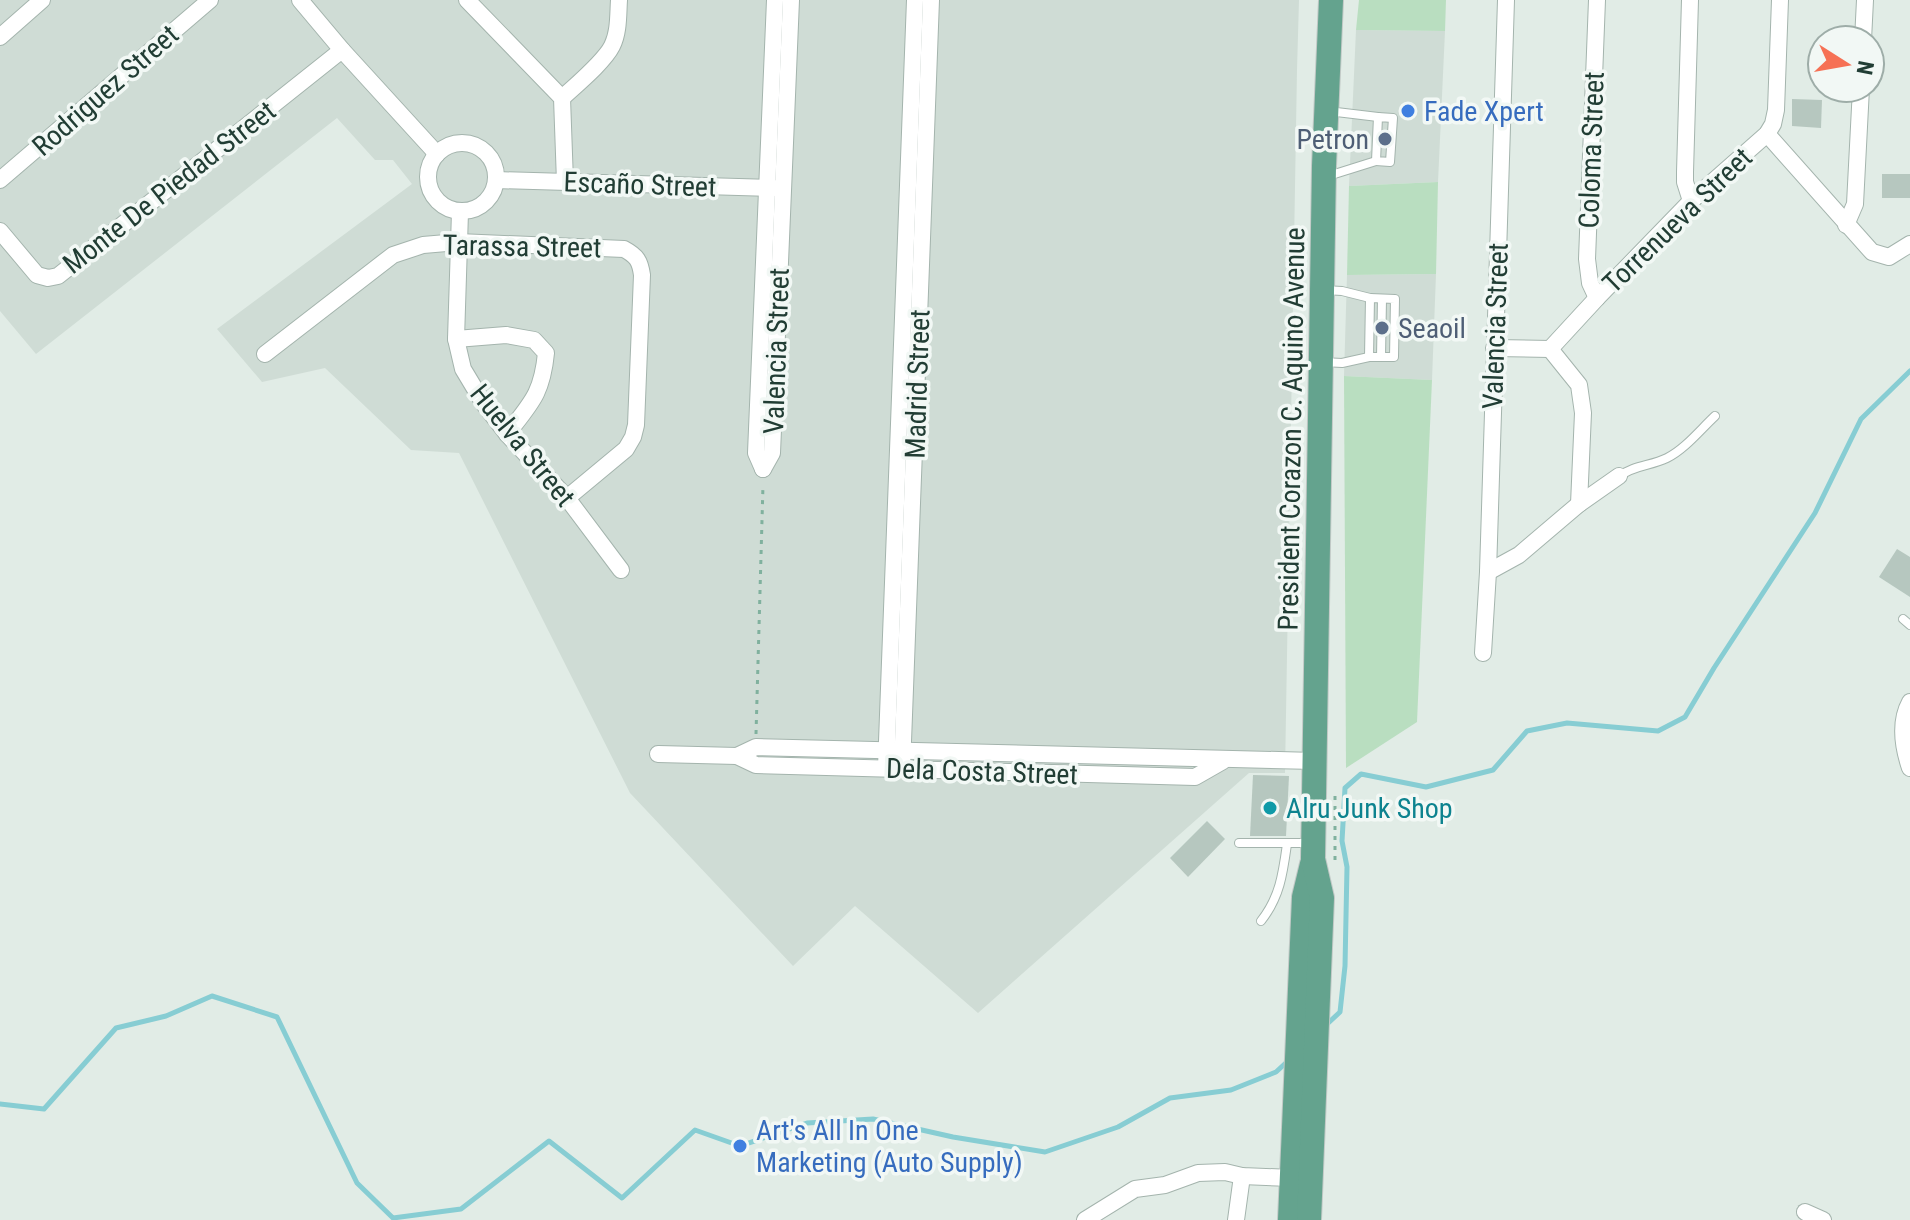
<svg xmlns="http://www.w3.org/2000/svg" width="1910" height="1220" font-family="'Roboto Condensed',sans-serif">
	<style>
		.built { fill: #cfdcd5 }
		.green { fill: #b9dec0 }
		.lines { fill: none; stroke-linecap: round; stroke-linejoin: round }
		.stream { stroke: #87cdd3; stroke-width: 5 }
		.building { fill: #b6c7bf }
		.lane-casing { stroke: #a4b4ad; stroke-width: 10 }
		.street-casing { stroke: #a4b4ad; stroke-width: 18 }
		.primary-casing { stroke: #c1c9c6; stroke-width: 26 }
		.path { stroke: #80b19e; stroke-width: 3; stroke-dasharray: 4 6; stroke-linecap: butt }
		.lane { stroke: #fff; stroke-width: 8 }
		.street { stroke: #fff; stroke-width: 16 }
		.primary { stroke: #64a38e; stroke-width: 24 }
		.shop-dot { fill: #3f7fe0; stroke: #f2f8f5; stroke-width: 3 }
		.service-dot { fill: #5c6f8a; stroke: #f2f8f5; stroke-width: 3 }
		.culture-dot { fill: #0f9aa8; stroke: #f2f8f5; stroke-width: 3 }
		.labels { text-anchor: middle; stroke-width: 7; stroke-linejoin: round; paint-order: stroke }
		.street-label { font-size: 28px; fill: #213d34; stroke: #f2f8f5 }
		.shop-label { font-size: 28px; fill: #366cbe; stroke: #f2f8f5; text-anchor: start }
		.service-label { font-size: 28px; fill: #4e5e75; stroke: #f2f8f5; text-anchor: end }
		.culture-label { font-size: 28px; fill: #0d838f; stroke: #f2f8f5; text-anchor: start }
	</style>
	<rect width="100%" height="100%" fill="#e1ece6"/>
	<g class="built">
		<path d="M0,0H1299L1297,70L1285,773H1249L978,1013L855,906L793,966L630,793L459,453L411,450L325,368L262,382L217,329L412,184L393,160H375L337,118L36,354L0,311Z"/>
		<path d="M1356,30L1445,31L1438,182L1349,186Z"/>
		<path d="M1436,274L1432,380L1344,376L1347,275Z"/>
	</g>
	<g class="green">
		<path d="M1359,0H1446L1445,31L1356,30Z"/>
		<path d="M1438,182L1436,274L1347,275L1349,186Z"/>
		<path d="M1344,376L1432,380L1417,722L1346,768Z"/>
	</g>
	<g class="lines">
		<g class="stream">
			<path d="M1325,1026L1340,1012L1345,966L1347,867L1342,841L1345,788L1361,774L1426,787L1493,770L1527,731L1567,723L1658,731L1685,717L1714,668L1815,513L1861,419L1910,371"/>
			<path d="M0,1104L44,1109L116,1028L166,1016L212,996L277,1017L357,1183L393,1218L461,1209L549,1141L622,1198L695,1130L740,1146L807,1123L873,1119L953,1137L1045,1152L1118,1127L1170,1098L1231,1090L1276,1072L1289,1060"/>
		</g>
	</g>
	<g class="building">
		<path d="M1792,99L1822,100L1821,128L1792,126Z"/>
		<rect x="1882" y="174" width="28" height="24"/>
		<path d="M1897,549L1910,557V597L1879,577Z"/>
		<path d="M1253,775L1289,776L1286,836H1250Z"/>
		<path d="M1207,821L1225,839L1188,877L1170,858Z"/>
	</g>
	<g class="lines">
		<g class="lane-casing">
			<g id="lane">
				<path d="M1328,111L1378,117"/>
				<path d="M1378,117L1393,118L1390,162L1376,161Z"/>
				<path d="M1325,177L1376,161"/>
				<path d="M1324,290L1342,291L1370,298"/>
				<path d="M1370,298L1395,299L1394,357H1369Z"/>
				<path d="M1381,357L1382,299"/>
				<path d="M1323,362L1342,363L1369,357"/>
				<path d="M1620,476C1634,465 1651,466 1667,458C1685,449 1700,430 1715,416"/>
				<path d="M1903,619L1910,625"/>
				<path d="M1239,843H1309"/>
				<path d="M1261,921C1280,897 1283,873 1287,844"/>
			</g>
		</g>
		<g class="street-casing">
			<g id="street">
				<path d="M300,0L342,50L437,154"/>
				<path d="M467,0L562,98L565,182"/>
				<path d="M1690,0L1685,172V182L1691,201"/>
				<path d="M0,37L42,0"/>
				<path d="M1863,40L1865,0"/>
				<path d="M562,98C576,85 604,62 612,46C619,32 618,15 619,0"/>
				<path d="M1767,134L1872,252L1889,257L1910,244"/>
				<circle cx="462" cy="177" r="34"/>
				<path d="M0,180L210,0"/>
				<path d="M496,180L774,188"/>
				<path d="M460,212L456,339L463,369L484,404L507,434L567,498L621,570"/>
				<path d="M1846,225L1855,204L1861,88"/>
				<path d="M0,231L37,275L48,278L58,276L342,50"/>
				<path d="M1597,298L1590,283L1587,259L1597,0"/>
				<path d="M456,339L506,335L534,340L546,353C542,394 531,403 507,434"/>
				<path d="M1494,348L1550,349"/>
				<path d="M1550,349L1597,298L1691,201L1767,134L1773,124L1776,110L1780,0"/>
				<path d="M1550,349L1579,385L1583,413L1579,504"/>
				<path d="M265,354L393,255L423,245L458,242L624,249C637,256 640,261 642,275L636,425L633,437L626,449L567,498"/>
				<path d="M763,469L772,453L791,0"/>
				<path d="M763,469L756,453L775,0"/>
				<path d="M1488,572L1519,555L1579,504L1619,476"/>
				<path d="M1483,653L1488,572L1506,0"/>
				<path d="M1910,702C1899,722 1903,747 1910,768"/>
				<path d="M658,754L737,756L756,747L1315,761"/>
				<path d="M737,756L756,765L1195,777L1223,761"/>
				<path d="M886,768L915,0"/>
				<path d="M902,768L931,0"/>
				<path d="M1805,1212L1823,1220"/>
				<path d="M1085,1220L1135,1189L1165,1185L1198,1173L1225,1172L1242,1176L1292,1178"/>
				<path d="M1236,1220L1242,1176"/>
			</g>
		</g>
		<g class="primary-casing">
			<g id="primary">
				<path d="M1290,1220L1304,897L1312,864"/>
				<path d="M1309,1220L1322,898L1313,859L1324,166L1331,0"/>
			</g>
		</g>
		<g class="path">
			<path d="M756,734L763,485"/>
			<path d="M1335,860V791"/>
		</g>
		<use href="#lane" class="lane"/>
		<use href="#street" class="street"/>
		<use href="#primary" class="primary"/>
	</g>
	<g class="shop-dot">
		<circle cx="1408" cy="111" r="8"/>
		<circle cx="740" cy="1146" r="8"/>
	</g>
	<g class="service-dot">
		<circle cx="1385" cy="139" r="8"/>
		<circle cx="1382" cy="328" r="8"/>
	</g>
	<circle class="culture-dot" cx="1270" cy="808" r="8"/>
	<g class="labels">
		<g class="street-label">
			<text transform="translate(105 90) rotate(-41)" y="10">Rodriguez Street</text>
			<text transform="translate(1591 150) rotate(-88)" y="10">Coloma Street</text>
			<text transform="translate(640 184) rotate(2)" y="10">Escaño Street</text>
			<text transform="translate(169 187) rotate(-38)" y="10">Monte De Piedad Street</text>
			<text transform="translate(1677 220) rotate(-44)" y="10">Torrenueva Street</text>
			<text transform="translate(522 246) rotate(1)" y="10">Tarassa Street</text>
			<text transform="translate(1495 326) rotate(-88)" y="10">Valencia Street</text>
			<text transform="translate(776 351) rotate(-88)" y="10">Valencia Street</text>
			<text transform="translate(917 384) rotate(-88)" y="10">Madrid Street</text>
			<text transform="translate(1291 429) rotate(-89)" y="10">President Corazon C. Aquino Avenue</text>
			<text transform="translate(523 445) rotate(51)" y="10">Huelva Street</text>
			<text transform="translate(982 771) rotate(2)" y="10">Dela Costa Street</text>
		</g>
		<g class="shop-label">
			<text x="1424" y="121">Fade Xpert</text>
			<text x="756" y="1140">Art's All In One<tspan x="756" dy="32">Marketing (Auto Supply)</tspan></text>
		</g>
		<g class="service-label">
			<text x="1369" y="149">Petron</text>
			<text x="1398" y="338" text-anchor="start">Seaoil</text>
		</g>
		<g class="culture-label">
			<text x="1286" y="818">Alru Junk Shop</text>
		</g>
	</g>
	<g transform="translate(1846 64) rotate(101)"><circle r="38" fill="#f2f8f5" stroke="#9eada8" stroke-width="2"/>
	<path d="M0-6L14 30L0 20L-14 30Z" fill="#f67155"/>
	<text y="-12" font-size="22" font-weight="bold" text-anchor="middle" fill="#213d34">N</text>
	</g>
</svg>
